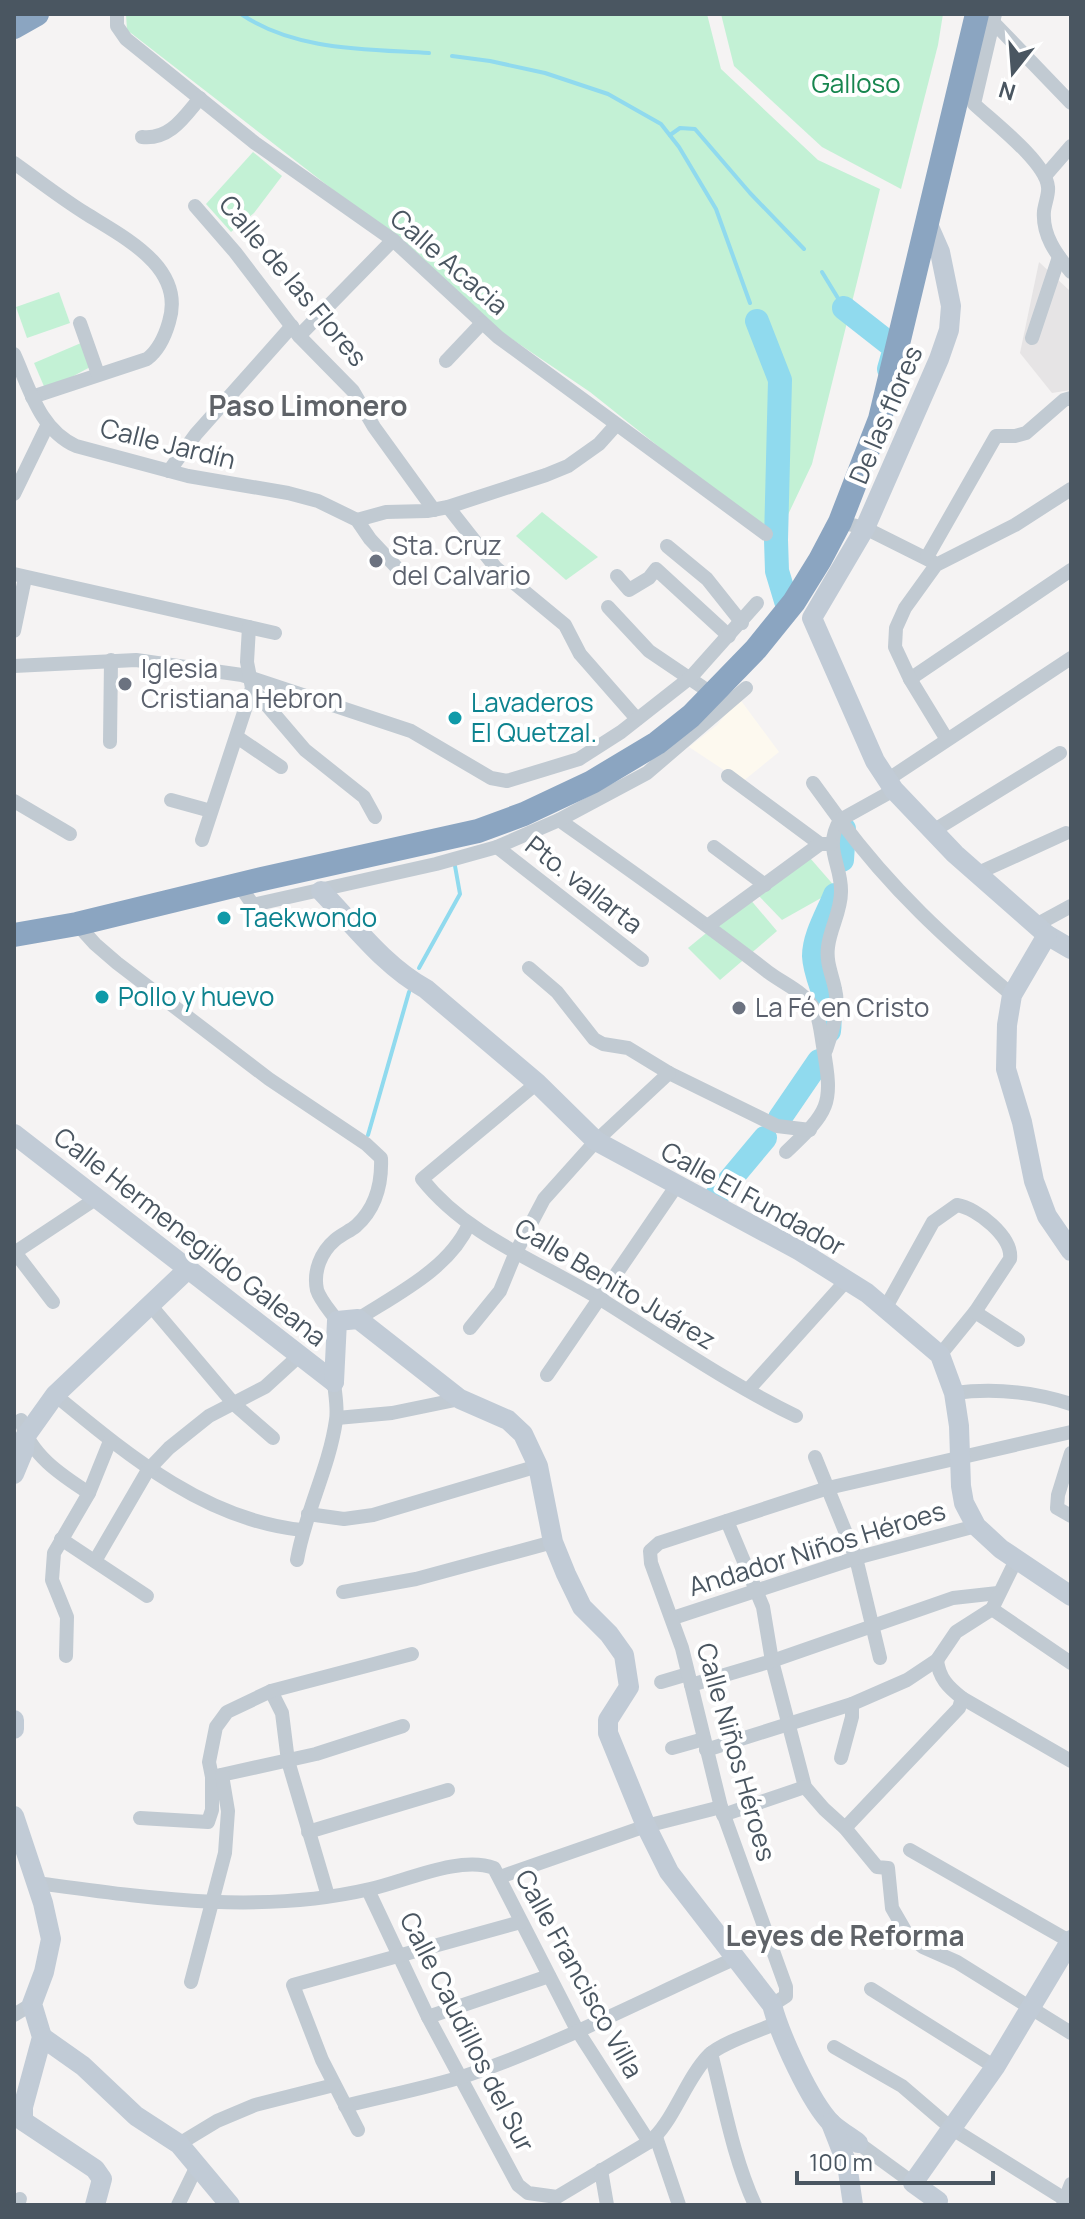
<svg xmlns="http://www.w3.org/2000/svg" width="1085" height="2219" font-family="Manrope,sans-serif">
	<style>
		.commercial { fill: #fdf9ef }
		.education { fill: #e6e4e5 }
		.green { fill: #c3f1d5 }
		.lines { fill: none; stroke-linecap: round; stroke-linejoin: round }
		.stream { stroke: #90daee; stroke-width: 4 }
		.river { stroke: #90daee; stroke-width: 24 }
		.street { stroke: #c1cad2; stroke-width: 14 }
		.secondary { stroke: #c1cbd6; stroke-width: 20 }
		.highway { stroke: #8ba5c1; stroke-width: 24 }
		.worship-dot { fill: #6b7280; stroke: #fff; stroke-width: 3 }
		.culture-dot { fill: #0f9aa8; stroke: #fff; stroke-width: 3 }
		.labels { text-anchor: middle; stroke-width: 8; stroke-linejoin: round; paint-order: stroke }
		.park-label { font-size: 26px; fill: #17864f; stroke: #fff }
		.street-label { font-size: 26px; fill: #4a5661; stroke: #fff }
		.worship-label { font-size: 26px; fill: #5b616d; stroke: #fff; text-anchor: start }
		.culture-label { font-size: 26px; fill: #0d838f; stroke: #fff; text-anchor: start }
		.neighbourhood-label { font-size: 28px; font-weight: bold; fill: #5f6368; stroke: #fff }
	</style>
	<rect width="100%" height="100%" fill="#f5f3f3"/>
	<path class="commercial" d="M739,698L779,752L742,782L689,747L717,725Z"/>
	<path class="education" d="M1039,262L1071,292V390L1052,393L1020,353Z"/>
	<g class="green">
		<path d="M126,14H707L721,69L818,160L880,189L812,464L776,540L590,392L500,331L426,262L127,30Z"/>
		<path d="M721,14H943L938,45L901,189L822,147L734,66Z"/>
		<path d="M253,152L282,176L254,213L231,232L206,204Z"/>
		<path d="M59,292L70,323L27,338L16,307Z"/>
		<path d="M81,343L92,366L46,391L34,363Z"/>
		<path d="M542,512L598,557L566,580L516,536Z"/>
		<path d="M810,858L837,889L782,920L757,894Z"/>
		<path d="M749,898L777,931L720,980L688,948Z"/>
	</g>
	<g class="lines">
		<g class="stream">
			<path d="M241,14C295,51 367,49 429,53"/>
			<path d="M452,56L490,61L545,73L608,94L661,124L679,147L716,209L750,303"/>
			<path d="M670,135L680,128L695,129L750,193L804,249"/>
			<path d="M822,272L844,308"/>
			<path d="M419,968L460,894L455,866"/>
			<path d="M368,1135L409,992"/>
		</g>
		<g class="river">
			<path d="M844,308L895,348L889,369"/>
			<path d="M757,321L780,380L776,540L777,571L786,601"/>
			<path d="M842,860L844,829"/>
			<path d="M829,1031C833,1003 815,981 814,956C814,936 828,913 835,895"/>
			<path d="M780,1118L819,1061"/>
			<path d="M714,1199L765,1138"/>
		</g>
		<g class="street">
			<path d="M117,14V26L126,39L255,143L393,240L498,337L766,534"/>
			<path d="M995,14L974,104C992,121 1046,162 1048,187C1049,194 1045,203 1044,211C1042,235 1056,254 1071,272"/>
			<path d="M994,23L1071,103"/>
			<path d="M142,137C170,140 184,117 200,98"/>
			<path d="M14,163C38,180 61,198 85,213C123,237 186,267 169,322C165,336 159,350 147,359L32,397"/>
			<path d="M1045,176L1071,146"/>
			<path d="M195,206L235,252L299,336L353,391L374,427L434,510"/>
			<path d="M80,323L98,374"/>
			<path d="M299,336L393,240"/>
			<path d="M1032,338L1059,257"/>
			<path d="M14,354C30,389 39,429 76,446L188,476L288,493L318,501L357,520L370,539L398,569"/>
			<path d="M446,361L482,323"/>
			<path d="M169,471L196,434L292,326"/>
			<path d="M14,494L47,426"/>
			<path d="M448,507L496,568L565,625L580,654L637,719"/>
			<path d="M357,520L386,512L427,511L448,507L546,475L568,466L599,444L616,425"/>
			<path d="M840,522L865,528L933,562"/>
			<path d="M667,546L707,579L742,623"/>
			<path d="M927,557L996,436H1015L1026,433L1064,400L1071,398"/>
			<path d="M14,574L275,633"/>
			<path d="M617,576L629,590L649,578L656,569L729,636"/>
			<path d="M608,607L649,651L714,695"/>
			<path d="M14,631L25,578"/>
			<path d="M14,666L136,660L242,675L411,731L491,778L507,781L579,759L621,732L691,677L757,603"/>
			<path d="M910,679L1071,570"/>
			<path d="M252,688L305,750L364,797L375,817"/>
			<path d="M237,737L281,767"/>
			<path d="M946,738L910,679L895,647L896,628L905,608L936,565L1015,525L1071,489"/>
			<path d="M110,742L111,660"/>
			<path d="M728,776L820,844"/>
			<path d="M887,780L1071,658"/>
			<path d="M813,783L840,820C823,849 842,864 841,892C841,912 830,928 828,947C826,963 832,974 835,989C840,1009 832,1032 826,1050"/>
			<path d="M894,790L840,820C892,890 946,939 1012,995"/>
			<path d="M171,800L211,811"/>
			<path d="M14,801L70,834"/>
			<path d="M559,820C630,870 700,919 768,972C784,984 805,992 815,1010C820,1020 821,1035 823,1046C834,1106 829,1111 786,1152"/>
			<path d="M933,831L1060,753"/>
			<path d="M202,840L252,688L247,662L249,627"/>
			<path d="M497,847L642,960"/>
			<path d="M714,847L765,885"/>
			<path d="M978,873L1066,833"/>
			<path d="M240,886L253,905L436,864L497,847L559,820L647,773L746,688"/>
			<path d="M77,924L95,944L117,963L269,1079L366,1144L381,1158C382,1183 376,1208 356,1226C350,1231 342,1234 335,1240C321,1252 313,1271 317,1290C320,1300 331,1312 337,1321"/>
			<path d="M709,925L820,844H831"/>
			<path d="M1036,925L1071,906"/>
			<path d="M529,968L557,992L594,1039L603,1044L628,1048L669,1073L777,1126L810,1130"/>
			<path d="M537,1083L422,1179C468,1237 540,1262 602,1300C666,1340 728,1383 796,1416"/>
			<path d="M14,1251L53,1302"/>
			<path d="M14,1253L97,1198"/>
			<path d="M151,1306L234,1404L273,1438"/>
			<path d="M886,1307L933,1222L957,1205C977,1208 1013,1237 1010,1259L975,1312L940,1355"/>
			<path d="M975,1312L1018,1340"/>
			<path d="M358,1319C397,1294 450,1268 469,1224"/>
			<path d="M470,1328L500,1291L516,1252L544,1199L596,1141L669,1073"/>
			<path d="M547,1375L677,1185"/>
			<path d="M748,1390L846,1281"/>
			<path d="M954,1393C993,1388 1034,1392 1071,1404"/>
			<path d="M55,1395C128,1455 205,1520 302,1530"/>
			<path d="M337,1418L392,1413L460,1399"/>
			<path d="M21,1420C29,1454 61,1475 89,1493"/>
			<path d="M1071,1453L1058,1495L1057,1508L1071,1516"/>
			<path d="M815,1457L856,1558L880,1658"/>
			<path d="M308,1514L344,1519L373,1515L538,1466"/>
			<path d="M727,1521L763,1607L772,1661L805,1787L824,1809L845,1828L877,1867L888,1868L892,1908L907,1934L923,1947L957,1962L1071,2033"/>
			<path d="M61,1539L147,1596"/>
			<path d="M297,1560C305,1512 329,1469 336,1420C338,1408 335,1394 334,1382"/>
			<path d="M95,1561L148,1470L169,1448L209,1416L265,1387L300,1355"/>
			<path d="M343,1592L416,1579L553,1542"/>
			<path d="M992,1609L1071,1663"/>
			<path d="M673,1618L856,1558L976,1526"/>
			<path d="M66,1656L67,1617L52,1580L54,1553L89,1493L110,1441"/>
			<path d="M937,1660C939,1678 948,1687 962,1698L1071,1761"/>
			<path d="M661,1682L688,1674"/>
			<path d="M691,1685L772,1661L953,1598L998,1593"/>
			<path d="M271,1691L282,1713L288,1761L328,1896"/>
			<path d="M672,1748L704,1739"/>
			<path d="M706,1750L852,1704L907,1680L937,1660L956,1632L992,1609L1016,1560"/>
			<path d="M841,1758L852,1717V1704"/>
			<path d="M212,1777L209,1762L216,1727L227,1712L271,1691L412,1654"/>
			<path d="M723,1815L805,1787"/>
			<path d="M140,1818L208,1822L212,1810V1777L316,1754L403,1726"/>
			<path d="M845,1828L959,1708L962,1698"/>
			<path d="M308,1832L448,1790"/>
			<path d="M910,1850L1071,1942"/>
			<path d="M500,1877L646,1826L721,1807"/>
			<path d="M37,1883C148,1898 258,1915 370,1889C406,1881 460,1855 494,1868L577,2030L649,2142"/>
			<path d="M368,1890L428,2017L518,2185L528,2193L557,2197L649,2142C672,2125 686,2078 709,2055C723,2042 759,2031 777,2023"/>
			<path d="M191,1982L225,1853L228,1811L222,1775"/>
			<path d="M871,1989L995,2067"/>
			<path d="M772,2005L786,1996V1987L721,1807L682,1648L651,1563L650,1551L659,1543L828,1488L1071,1432"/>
			<path d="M14,2015L32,2004"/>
			<path d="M428,2017L549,1976"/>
			<path d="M834,2047L902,2086L951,2128L1071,2203"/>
			<path d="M711,2053C724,2104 733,2157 755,2205"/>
			<path d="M345,2106C385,2096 426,2088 465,2076C558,2045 646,1998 736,1958"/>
			<path d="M358,2130L322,2060L293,1985L521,1922"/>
			<path d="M656,2137L679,2205"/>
			<path d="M858,2143L913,2183"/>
			<path d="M179,2144L217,2121L255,2105L334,2085"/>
			<path d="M601,2170L607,2205"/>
			<path d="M17,2205L20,2199"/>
			<path d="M178,2205L197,2166"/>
			<path d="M1063,2205L1071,2184"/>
		</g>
		<g class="secondary">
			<path d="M926,220L940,252L951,306L949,330L939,359L865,528L812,618L875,761L894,790L955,854L1047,935L1071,949"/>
			<path d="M321,891C354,925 384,966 426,989L537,1083L596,1141L800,1251L867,1293L940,1355L954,1393L959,1426L961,1486L964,1503L976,1526L1001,1549L1071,1596"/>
			<path d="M1047,935L1012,995L1007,1025L1006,1069L1022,1122L1034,1181L1047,1216L1071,1251"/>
			<path d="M14,1134L334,1382"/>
			<path d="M334,1382L337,1321L358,1319L460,1399L508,1420L523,1434L538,1466L553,1542L566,1574L582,1607L609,1634L624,1655L629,1687L608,1720V1733L646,1826L669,1872L772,2005C780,2035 810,2102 832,2124C840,2131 850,2137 858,2143"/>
			<path d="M14,1474L24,1450L25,1437L55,1395L187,1270"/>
			<path d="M14,1720V1729"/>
			<path d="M14,1816L43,1903L51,1939L44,1972L32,2004L42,2037L23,2107V2121L95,2169L102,2179L95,2205"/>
			<path d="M42,2037L83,2066L136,2116L179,2144L230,2205"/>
			<path d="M831,2123L847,2164L853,2205"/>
			<path d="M935,2205L938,2201L913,2183L995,2067L1071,1940"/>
		</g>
		<g class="highway">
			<path d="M14,27L37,14"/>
			<path d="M14,935L77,924L262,879L478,831L524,814L592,782L657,743L691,716L756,649L794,602L820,560L840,522L880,419L977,14"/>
		</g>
	</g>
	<g class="worship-dot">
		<circle cx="376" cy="561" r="8"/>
		<circle cx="125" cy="684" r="8"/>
		<circle cx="739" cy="1008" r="8"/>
	</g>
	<g class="culture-dot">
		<circle cx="455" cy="718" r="8"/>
		<circle cx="224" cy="918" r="8"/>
		<circle cx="102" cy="997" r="8"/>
	</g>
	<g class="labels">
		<g class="park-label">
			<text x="856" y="93">Galloso</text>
		</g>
		<g class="street-label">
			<text transform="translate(449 262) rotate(41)" y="9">Calle Acacia</text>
			<text transform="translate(293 281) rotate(50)" y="9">Calle de las Flores</text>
			<text transform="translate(886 415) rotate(-67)" y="9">De las flores</text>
			<text transform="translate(168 444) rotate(14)" y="9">Calle Jardín</text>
			<text transform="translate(584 885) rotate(38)" y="9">Pto. vallarta</text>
			<text transform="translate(753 1199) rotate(29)" y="9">Calle El Fundador</text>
			<text transform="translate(190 1237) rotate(38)" y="9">Calle Hermenegildo Galeana</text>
			<text transform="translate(615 1284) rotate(31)" y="9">Calle Benito Juárez</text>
			<text transform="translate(817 1549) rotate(-17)" y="9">Andador Niños Héroes</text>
			<text transform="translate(736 1752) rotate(74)" y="9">Calle Niños Héroes</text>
			<text transform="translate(579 1974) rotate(61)" y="9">Calle Francisco Villa</text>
			<text transform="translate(467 2032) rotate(63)" y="9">Calle Caudillos del Sur</text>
		</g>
		<g class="worship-label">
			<text x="392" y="555">Sta. Cruz<tspan x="392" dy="30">del Calvario</tspan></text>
			<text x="141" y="678">Iglesia<tspan x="141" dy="30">Cristiana Hebron</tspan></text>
			<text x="755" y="1017">La Fé en Cristo</text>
		</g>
		<g class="culture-label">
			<text x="471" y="712">Lavaderos<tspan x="471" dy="30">El Quetzal.</tspan></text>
			<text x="240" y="927">Taekwondo</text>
			<text x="118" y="1006">Pollo y huevo</text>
		</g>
		<g class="neighbourhood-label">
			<text x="308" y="416">Paso Limonero</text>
			<text x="845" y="1946">Leyes de Reforma</text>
		</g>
	</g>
	<rect width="1085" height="2219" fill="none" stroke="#4a5661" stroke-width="32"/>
	<g transform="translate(1013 72) rotate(197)" stroke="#ffffff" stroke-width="6" paint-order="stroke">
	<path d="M0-6L14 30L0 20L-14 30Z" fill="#4a5661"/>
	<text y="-12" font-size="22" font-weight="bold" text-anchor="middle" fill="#4a5661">N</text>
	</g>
	<path d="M797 2171v12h196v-12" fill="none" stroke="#4a5661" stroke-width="4"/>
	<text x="809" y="2171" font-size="24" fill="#4a5661" stroke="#ffffff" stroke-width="6" paint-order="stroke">100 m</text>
</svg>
